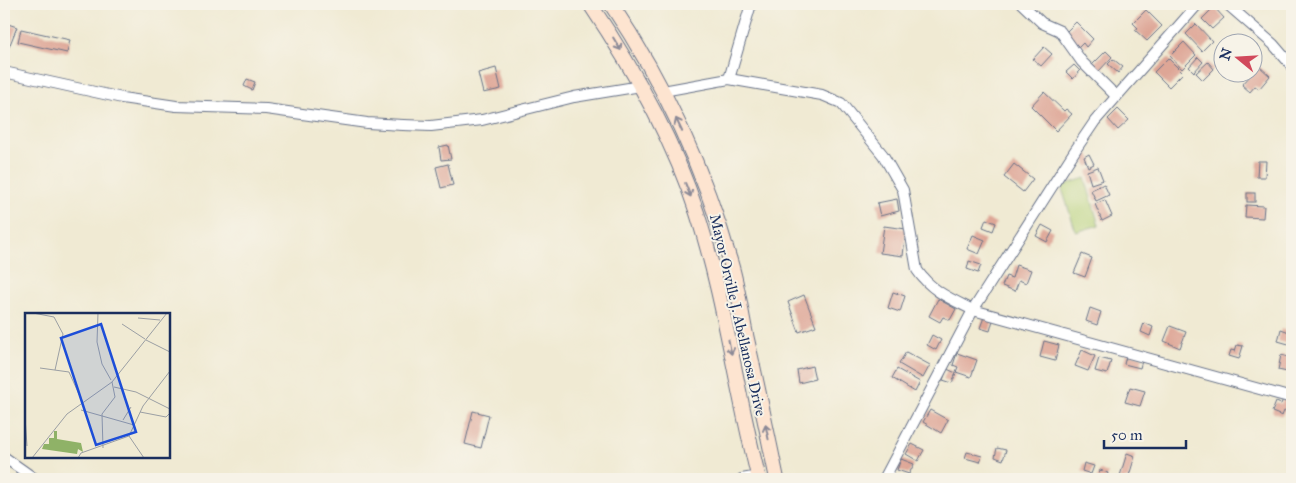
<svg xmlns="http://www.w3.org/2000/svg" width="1296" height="483" font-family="'IM FELL Great Primer',serif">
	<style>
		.green { fill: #b4d076; stroke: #68806a }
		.building { fill: #dea696 }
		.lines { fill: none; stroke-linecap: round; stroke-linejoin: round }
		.minor-casing { stroke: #667087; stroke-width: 12 }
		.secondary-casing { stroke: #667087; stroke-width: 16 }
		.minor { stroke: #fff; stroke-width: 10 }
		.secondary { stroke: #fde4d0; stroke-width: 14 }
		.oneway { stroke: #8c8a97 }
		.labels { text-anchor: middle; stroke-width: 4; stroke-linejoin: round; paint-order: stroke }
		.street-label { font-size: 15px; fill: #1b2f5e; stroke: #f7f3e8 }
		.inset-road { fill: none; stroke: #9b9fa4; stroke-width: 1 }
		.view { fill: #1d4ed8; fill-opacity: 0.15; stroke: #1d4ed8; stroke-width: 2.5 }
		.inset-edge { fill: none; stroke: #1b2f5e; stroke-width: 2.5 }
	</style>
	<rect width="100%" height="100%" fill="#f7f3e8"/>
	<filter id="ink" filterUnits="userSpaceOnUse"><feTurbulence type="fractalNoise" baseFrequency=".02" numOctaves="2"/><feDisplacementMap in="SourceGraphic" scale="10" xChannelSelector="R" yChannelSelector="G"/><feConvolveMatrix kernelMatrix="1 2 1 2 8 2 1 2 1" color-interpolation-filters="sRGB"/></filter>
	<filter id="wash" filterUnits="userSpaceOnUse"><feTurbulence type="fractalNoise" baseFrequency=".0096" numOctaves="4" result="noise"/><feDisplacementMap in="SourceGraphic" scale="20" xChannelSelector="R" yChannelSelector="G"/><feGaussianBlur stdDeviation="1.12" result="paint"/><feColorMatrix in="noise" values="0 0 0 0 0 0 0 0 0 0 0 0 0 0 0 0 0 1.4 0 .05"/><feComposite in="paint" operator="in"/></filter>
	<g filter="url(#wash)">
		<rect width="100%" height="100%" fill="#f0ead3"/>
		<path class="green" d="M1085,178L1099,225L1076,232L1061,186Z"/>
		<g id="blocks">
			<g class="building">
				<path d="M1214,7L1224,18L1212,29L1202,19Z"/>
				<path d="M1146,10L1162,26L1147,41L1135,30L1138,28L1133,23Z"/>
				<path d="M1076,22L1093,39L1086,47L1083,43L1079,47L1065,33Z"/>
				<path d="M5,23L17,27L9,47L4,45Z"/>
				<path d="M1196,24L1212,41L1202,51L1186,34Z"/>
				<path d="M21,29L70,40L67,53L18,42Z"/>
				<path d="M1184,42L1196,55L1182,69L1170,56Z"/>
				<path d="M1044,47L1052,54L1041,66L1033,59Z"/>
				<path d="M1106,51L1112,57L1099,71L1092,65Z"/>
				<path d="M1198,57L1203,62L1194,72L1189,67Z"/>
				<path d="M1168,58L1183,73L1169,87L1154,72Z"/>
				<path d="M1113,59L1123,67L1118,73L1108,64Z"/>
				<path d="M1208,62L1214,69L1203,80L1196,73Z"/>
				<path d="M1074,65L1080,71L1073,79L1066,72Z"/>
				<path d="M1259,66L1270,76L1259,89L1255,86L1250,92L1242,85Z"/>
				<path d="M496,68L501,89L483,93L478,73Z"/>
				<path d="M247,79L255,82L252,90L244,86Z"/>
				<path d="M1044,92L1064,111L1066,109L1072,114L1056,131L1031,106Z"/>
				<path d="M1118,109L1129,120L1118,130L1108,119Z"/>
				<path d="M448,145L451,159L441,160L439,147Z"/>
				<path d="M1089,154L1094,164L1088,167L1084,157Z"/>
				<path d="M1258,161H1266L1265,177H1257Z"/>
				<path d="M448,164L453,185L441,188L436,167Z"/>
				<path d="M1014,164L1033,179L1023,192L1004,177Z"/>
				<path d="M1098,167L1103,180L1091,184L1087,171Z"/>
				<path d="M1104,184L1109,195L1096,201L1091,190Z"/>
				<rect x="1247" y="193" width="8" height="9"/>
				<path d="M897,199L899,211L880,216L877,203Z"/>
				<path d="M1105,200L1112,216L1102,221L1095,204Z"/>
				<path d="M1246,205L1264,206L1263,218L1245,217Z"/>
				<path d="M986,219L996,223L993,231L983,227Z"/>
				<path d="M1042,225L1053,231L1047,242L1036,236Z"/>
				<path d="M884,226L906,229L903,256L880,253Z"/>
				<path d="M973,235L985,240L979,254L967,249Z"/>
				<path d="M1082,254L1092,258L1085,277L1074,273Z"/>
				<path d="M969,261L981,265L978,273L967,269Z"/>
				<path d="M1016,265L1031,270L1026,283L1019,280L1015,291L1002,286L1006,276L1012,278Z"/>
				<path d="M893,292L905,296L900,312L888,308Z"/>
				<path d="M804,295L816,326L799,332L788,302Z"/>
				<path d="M938,299L956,309L950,320L943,317L940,322L929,316Z"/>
				<path d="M1090,308L1101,312L1097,325L1086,321Z"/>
				<path d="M984,317L993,320L990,331L980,328Z"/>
				<path d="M1144,323L1153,327L1150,336L1141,332Z"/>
				<path d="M1170,326L1186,332L1180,348L1164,341Z"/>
				<path d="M1281,329L1292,333V345L1278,341Z"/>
				<path d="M932,335L941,340L936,350L927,345Z"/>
				<path d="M1044,341L1059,345L1055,361L1040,357Z"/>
				<path d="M1237,345L1243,346L1239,359L1229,356L1231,350L1235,351Z"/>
				<path d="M1082,350L1095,356L1088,371L1075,366Z"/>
				<path d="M906,352L930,365L923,378L899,364Z"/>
				<path d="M957,353L977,360L971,377L956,372L958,367L953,365Z"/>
				<path d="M1127,353L1143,357L1140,368L1124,364Z"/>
				<path d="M1281,355L1292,358V373L1278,370Z"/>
				<path d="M1099,358L1111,361L1107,374L1095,371Z"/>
				<path d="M812,366L815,379L799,383L797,370Z"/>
				<path d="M897,369L920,382L915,392L892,378Z"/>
				<path d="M947,369L956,373L952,383L943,380Z"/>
				<path d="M1130,387L1145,391L1140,406L1125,402Z"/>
				<path d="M1283,399L1292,402V408L1290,413L1284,411L1282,416L1272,412L1276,402L1281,404Z"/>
				<path d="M930,410L948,420L941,433L923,422Z"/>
				<path d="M473,411L489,415L481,448L465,444Z"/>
				<path d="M912,444L924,450L918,461L906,454Z"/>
				<path d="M997,448L1006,450L1003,460L995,457Z"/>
				<path d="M967,452L982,456L980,462L965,458Z"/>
				<path d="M1127,453L1135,456L1128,479H1119Z"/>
				<path d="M901,459L914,464L909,474L897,470Z"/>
				<path d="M1084,463L1094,466L1091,474L1082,471Z"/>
				<path d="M1100,470L1108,473L1106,479H1097Z"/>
			</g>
		</g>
	</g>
	<g filter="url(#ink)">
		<use href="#blocks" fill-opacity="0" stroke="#667087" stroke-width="1"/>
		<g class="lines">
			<g class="minor-casing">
				<g id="minor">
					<path d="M1022,4L1042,23L1060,31L1082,62L1116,96"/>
					<path d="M1227,4L1273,44L1292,66"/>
					<path d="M4,72L122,98L176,106L266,109L367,123L403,125L431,126L482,120L574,97L641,86"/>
					<path d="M729,79L751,4"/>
					<path d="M663,91L729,79L822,95L841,103L883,155L903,190L917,270C931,291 951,299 973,310L1292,398"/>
					<path d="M4,457L35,479"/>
					<path d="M742,479L759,476"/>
					<path d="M884,479L973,310L1076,149L1095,121L1198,4"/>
				</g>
			</g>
			<g class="secondary-casing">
				<g id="secondary">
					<path d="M590,4C633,68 673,139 697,213C725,300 736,391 759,479"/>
					<path d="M611,4C664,83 705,172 731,264C738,287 741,311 746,335C757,383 767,431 777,479"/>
				</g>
			</g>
			<use href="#minor" class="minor"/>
			<use href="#secondary" class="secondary"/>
		</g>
		<defs><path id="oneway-shaft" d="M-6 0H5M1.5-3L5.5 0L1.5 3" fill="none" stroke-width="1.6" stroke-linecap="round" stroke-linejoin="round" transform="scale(1.25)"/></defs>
		<g class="oneway">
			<use href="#oneway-shaft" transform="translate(617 44) rotate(59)"/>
			<use href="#oneway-shaft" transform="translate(679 125) rotate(-115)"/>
			<use href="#oneway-shaft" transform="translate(688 190) rotate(68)"/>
			<use href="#oneway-shaft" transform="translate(730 347) rotate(78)"/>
			<use href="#oneway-shaft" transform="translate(767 432) rotate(-102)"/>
		</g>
	</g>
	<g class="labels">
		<g class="street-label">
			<text transform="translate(738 315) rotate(77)" y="5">Mayor Orville J. Abellanosa Drive</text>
		</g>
	</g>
	<g transform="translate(25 313)">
		<rect width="145" height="145" fill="#f0ead3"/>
		<path d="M29,118H32V126L56,130L58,139L53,136L52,141L17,136L19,131H24V125H29Z" fill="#8fb267"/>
		<path class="inset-road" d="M8,0L29,4L38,21L30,57M73,0L72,29L77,51L86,67M113,5L135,7M97,11L120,26M121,27L145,39M15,55L44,59L57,88M89,74L111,79L145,96M56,97L109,112M115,99L141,104L145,100M0,104L2,133M98,107L106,94M104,123L119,145M78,135L77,101L90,84L87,69M7,145L42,101L87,69L142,0M53,145L56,140L104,123L118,93L145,58"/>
		<path class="view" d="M76,11L111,119L71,132L36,25Z"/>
		<rect width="145" height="145" class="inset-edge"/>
	</g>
	<rect width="1296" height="483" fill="none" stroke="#f7f3e8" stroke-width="20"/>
	<g transform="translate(1238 58) rotate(288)"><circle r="24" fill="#f7f3e8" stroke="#9fa5b1"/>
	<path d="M0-4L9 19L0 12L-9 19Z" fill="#d1495b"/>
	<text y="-8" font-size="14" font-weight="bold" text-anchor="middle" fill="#1b2f5e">N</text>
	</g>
	<path d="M1104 440v8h82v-8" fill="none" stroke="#1b2f5e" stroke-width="2.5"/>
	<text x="1111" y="440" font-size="15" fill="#1b2f5e" stroke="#f7f3e8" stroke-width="4" paint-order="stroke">50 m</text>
</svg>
